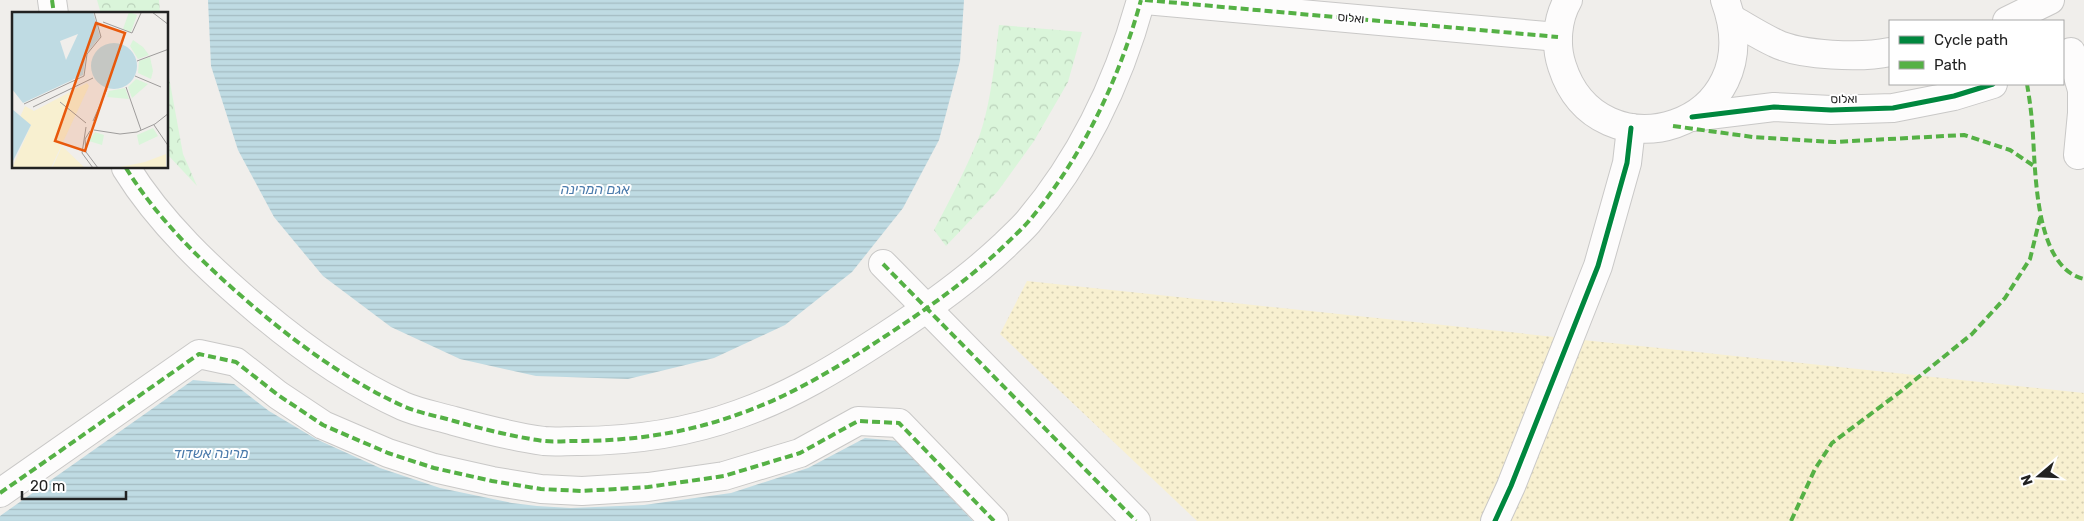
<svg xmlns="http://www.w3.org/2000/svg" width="2084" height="521" font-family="Rubik,Heebo,sans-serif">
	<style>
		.sand { fill: url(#sand-dots) }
		.park { fill: url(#park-crowns) }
		.water { fill: url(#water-rules) }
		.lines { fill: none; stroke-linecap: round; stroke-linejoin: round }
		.minor-casing { stroke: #c9c8c7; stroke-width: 30 }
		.minor { stroke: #fdfcfc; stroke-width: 28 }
		.quiet { stroke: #55b145; stroke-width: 4; stroke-dasharray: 8 4; stroke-linecap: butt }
		.cycleway-casing { stroke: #fff; stroke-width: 8 }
		.cycleway { stroke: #00873e; stroke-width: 5 }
		.labels { text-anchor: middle; stroke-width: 4; stroke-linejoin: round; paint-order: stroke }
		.street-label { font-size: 12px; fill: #222; stroke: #fff }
		.water-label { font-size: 14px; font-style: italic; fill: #4a7aab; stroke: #fff }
		.inset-road { fill: none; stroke: #9e9c9b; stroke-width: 1 }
		.view { fill: #e8590c; fill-opacity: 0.15; stroke: #e8590c; stroke-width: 2.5 }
		.inset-edge { fill: none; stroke: #222; stroke-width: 2.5 }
	</style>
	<defs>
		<pattern id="sand-dots" width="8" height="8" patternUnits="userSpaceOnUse" patternTransform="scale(1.25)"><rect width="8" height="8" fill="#f8f0d0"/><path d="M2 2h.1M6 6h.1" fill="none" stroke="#d4ceb2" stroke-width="1.8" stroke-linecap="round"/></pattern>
		<pattern id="park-crowns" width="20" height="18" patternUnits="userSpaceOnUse" patternTransform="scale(1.25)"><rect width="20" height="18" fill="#daf5da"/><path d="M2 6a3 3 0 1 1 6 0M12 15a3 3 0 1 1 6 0" fill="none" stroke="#bbd2bb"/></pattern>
		<pattern id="water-rules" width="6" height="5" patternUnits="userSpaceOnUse" patternTransform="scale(1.25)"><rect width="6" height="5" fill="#bfdbe3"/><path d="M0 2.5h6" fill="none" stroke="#a4bcc2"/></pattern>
	</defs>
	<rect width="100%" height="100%" fill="#f0eeeb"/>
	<path class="sand" d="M1027,281L2084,393V521H1197L1000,334Z"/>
	<g class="park">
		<path d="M97,0H159L160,14H101Z"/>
		<path d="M999,25L1082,32L1068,82L1034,141L998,191L946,246L934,230C950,200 966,169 979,137C991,104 995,60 999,25Z"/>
		<path d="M168,72L183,154L197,186L168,155Z"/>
	</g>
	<g class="water">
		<path d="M208,0H964L960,61L939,140L903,208L852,272L785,325L714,358L628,379L536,376L460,359L391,327L323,276L274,217L238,150L211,66Z"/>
		<path d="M193,380L234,384L269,411L316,439L380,468L440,488L512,503L537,506L571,508L644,505L731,493L808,468L865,438L897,441L973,521H0V516Z"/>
	</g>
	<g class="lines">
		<g class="minor-casing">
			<g id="minor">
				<path d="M52,0L54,14"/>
				<path d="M1145,0L1558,37"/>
				<path d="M1568,0C1557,19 1555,45 1562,66C1598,179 1773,129 1725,0"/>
				<path d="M1732,19C1746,27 1760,36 1775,43C1801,56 1862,58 1890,52"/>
				<path d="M2007,21L2050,0"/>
				<path d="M2071,52L2082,90V113L2078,155"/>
				<path d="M1692,117L1774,107L1831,110L1893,108L1954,96L1993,84"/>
				<path d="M126,168C160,223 210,270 260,312C303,348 352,383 403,406C419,413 437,416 454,421C483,429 514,437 544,441C555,442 566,441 577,441C632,441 687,433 739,414C791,396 838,367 884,337C927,309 968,280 1005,245C1013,237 1021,230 1028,222C1082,158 1119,80 1141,0"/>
				<path d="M883,264L1136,521"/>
				<path d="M0,493L199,354L236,362L278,395L323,425L388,453L434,468L492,481L541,489L582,491L648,487L724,476L800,453L858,421L899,423L994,521"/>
				<path d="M1495,521L1511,486L1598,266L1627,163L1631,128"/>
			</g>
		</g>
		<use href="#minor" class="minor"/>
		<g class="quiet">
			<path d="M52,0L54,14"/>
			<path d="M1145,0L1558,37"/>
			<path d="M2027,84C2029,96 2031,109 2032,122C2036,163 2032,267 2084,279"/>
			<path d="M1673,126L1753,137L1834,142L1964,135L2010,150L2034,166"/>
			<path d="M126,168C160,223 210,270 260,312C303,348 352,383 403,406C419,413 437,416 454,421C483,429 514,437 544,441C555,442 566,441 577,441C632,441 687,433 739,414C791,396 838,367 884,337C927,309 968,280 1005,245C1013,237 1021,230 1028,222C1082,158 1119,80 1141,0"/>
			<path d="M883,264L1136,521"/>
			<path d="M0,493L199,354L236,362L278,395L323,425L388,453L434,468L492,481L541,489L582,491L648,487L724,476L800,453L858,421L899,423L994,521"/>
			<path d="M1791,521L1815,469L1832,443L1900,392L1972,334L2005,298L2030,259L2041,214"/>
		</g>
		<g class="cycleway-casing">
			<g id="cycleway">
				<path d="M1692,117L1774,107L1831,110L1893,108L1954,96L1993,84"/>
				<path d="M1495,521L1511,486L1598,266L1627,163L1631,128"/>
			</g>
		</g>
		<use href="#cycleway" class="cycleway"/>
	</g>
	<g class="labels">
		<g class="street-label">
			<text transform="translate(1351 18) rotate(5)" y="4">ואלוס</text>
			<text transform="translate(1844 99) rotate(-1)" y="4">ואלוס</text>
		</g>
		<g class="water-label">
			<text x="595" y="194">אגם המרינה</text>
			<text x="211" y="458">מרינה אשדוד</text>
		</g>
	</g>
	<g transform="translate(12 12)">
		<rect width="156" height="156" fill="#f0eeeb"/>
		<path d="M75,71L77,74L39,156H0L19,113L8,105L13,94L22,99ZM50,134L73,156H40ZM154,142V156H104L133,150Z" fill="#f8f0d0"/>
		<path d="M117,0L125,3L119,20L111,17ZM121,28L131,35L137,43L126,47L118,34ZM138,45L141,59L139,67L126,61L127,49ZM124,67L136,72L120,86L116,75ZM113,76L117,87L95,85L97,79ZM141,116L146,124L127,133L125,123ZM83,120L92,123L90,133L77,129Z" fill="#daf5da"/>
		<path d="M0,0H81L88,25L74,42L71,63L11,91L0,77ZM79 54a23 23 0 1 1 46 0a23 23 0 1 1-46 0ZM0,97L19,113L0,151Z" fill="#bfdbe3"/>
		<path d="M66,22L54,48L48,29Z" fill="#f0eeeb"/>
		<path class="inset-road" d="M140,0L157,13M91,10L120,21L129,1M125,49L157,37M123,64L149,75M114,75L129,118M48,90L74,111M12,92L72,64L75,42L89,25L82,0M21,95L81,66M81,109L95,77M142,113L157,135M74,115L70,141L81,156M82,118L108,122L125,120L143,112L157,101M78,119L73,127L74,140L86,156"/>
		<path class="view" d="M84,11L113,21L73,139L43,129Z"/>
		<rect width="156" height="156" class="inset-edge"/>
	</g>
	<rect x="1889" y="20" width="175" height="65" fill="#ffffff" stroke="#a7a7a7"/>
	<rect x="1899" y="36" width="25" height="8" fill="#00873e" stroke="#a7a7a7"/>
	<text x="1934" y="45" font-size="15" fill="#222222">Cycle path</text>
	<rect x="1899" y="61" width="25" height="8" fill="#55b145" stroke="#a7a7a7"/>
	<text x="1934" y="70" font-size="15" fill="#222222">Path</text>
	<g transform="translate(2039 476) rotate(251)" stroke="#ffffff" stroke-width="4" paint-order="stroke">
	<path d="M0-4L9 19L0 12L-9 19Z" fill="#222222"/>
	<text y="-8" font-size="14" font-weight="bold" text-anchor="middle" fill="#222222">N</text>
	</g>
	<path d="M22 491v8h104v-8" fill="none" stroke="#222222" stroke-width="2.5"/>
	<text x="30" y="491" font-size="15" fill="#222222" stroke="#ffffff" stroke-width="4" paint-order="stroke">20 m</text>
</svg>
